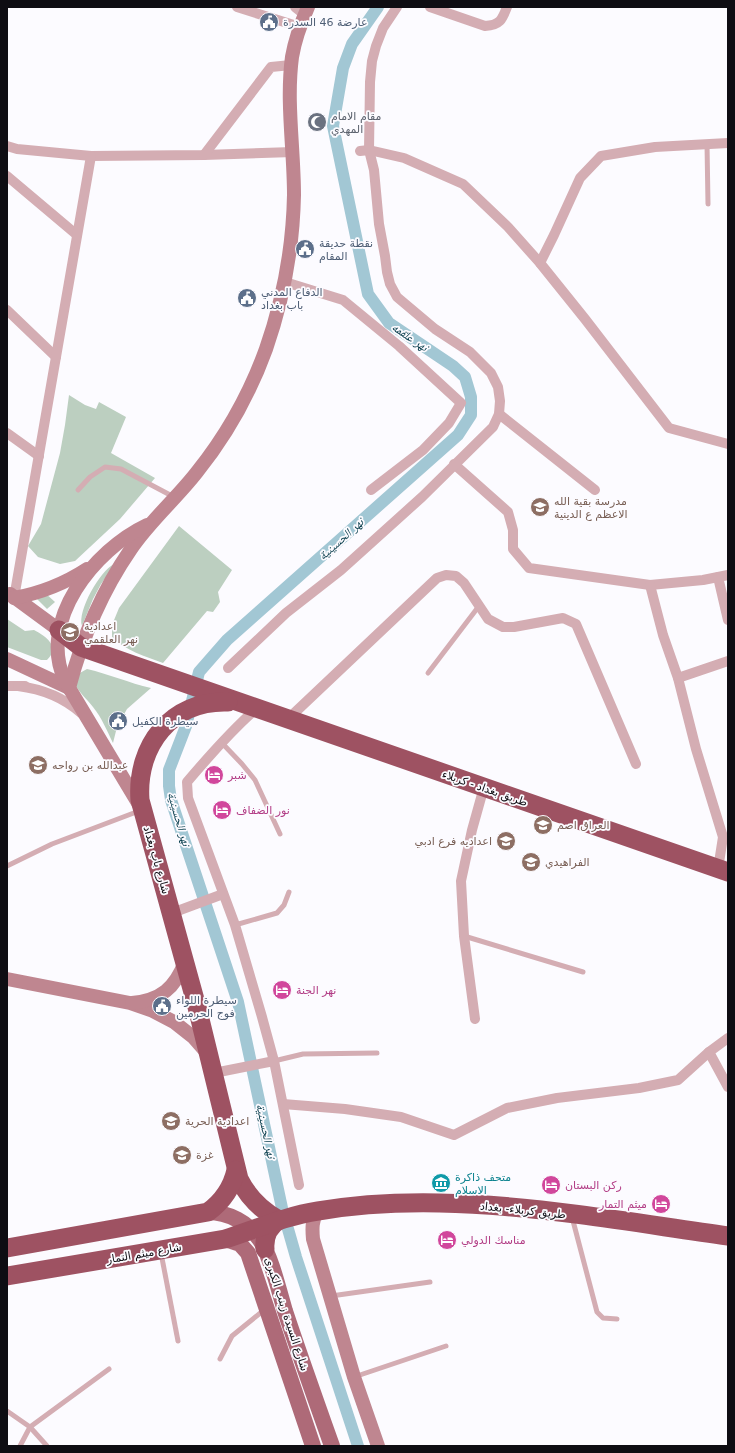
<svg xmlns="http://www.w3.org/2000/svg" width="735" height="1453" font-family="'DejaVu Sans','Noto Naskh Arabic',sans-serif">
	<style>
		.green { fill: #bccfc0 }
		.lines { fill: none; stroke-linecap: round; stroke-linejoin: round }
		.canal { stroke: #a2c7d4; stroke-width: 12 }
		.lane { stroke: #d4adb3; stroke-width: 5 }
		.street { stroke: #d4adb3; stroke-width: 10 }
		.secondary { stroke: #bf8690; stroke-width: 14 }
		.primary { stroke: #ae6a78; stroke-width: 16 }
		.highway { stroke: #9e5262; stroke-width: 19 }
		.labels { text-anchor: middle; stroke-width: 3.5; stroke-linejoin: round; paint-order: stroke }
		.service-label { font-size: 11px; fill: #4e5e75; stroke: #fcfbff; text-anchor: start }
		.worship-label { font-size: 11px; fill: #5b616d; stroke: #fcfbff; text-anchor: start }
		.education-label { font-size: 11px; fill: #785e54; stroke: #fcfbff; text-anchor: start }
		.hotel-label { font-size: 11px; fill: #b23c85; stroke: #fcfbff; text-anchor: start }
		.street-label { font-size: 11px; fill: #0e0d13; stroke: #fcfbff }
		.culture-label { font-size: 11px; fill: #0d838f; stroke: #fcfbff; text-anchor: start }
		.water-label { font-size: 12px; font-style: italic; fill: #003847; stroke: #fcfbff }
	</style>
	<rect width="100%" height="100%" fill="#fcfbff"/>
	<g class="green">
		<path d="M69,395L85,405L96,409L99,402L126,417L111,453L155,478L120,519L75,561L60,564L38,557L28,546L41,524L60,453L65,425Z"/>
		<path d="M179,526L232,570L218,592L220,602L213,612L207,611L163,663C145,656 126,651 112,637V625L119,608Z"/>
		<path d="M114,564L115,565L101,584L93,599L82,626C77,611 100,571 114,564Z"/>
		<path d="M44,592L55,602L47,609L37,599Z"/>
		<path d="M7,619L25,631L34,630C46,636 61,647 47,660H41L7,647Z"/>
		<path d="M87,669C109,674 129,683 151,688L127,709L117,727L113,743C107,731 102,718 93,707C86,698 79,693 74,682L78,674Z"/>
	</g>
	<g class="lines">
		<g class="canal">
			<path d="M282,1208L238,1002L171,800L169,786V770L186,726L199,672L227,640L458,435L471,415V397L465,377L453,366L389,323L368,294L333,126L343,68L352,44L378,7"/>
			<path d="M288,1229L296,1257L358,1446"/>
		</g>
		<g class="lane">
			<path d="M707,144L708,204"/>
			<path d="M78,490L90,477L105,467L121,469L174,497"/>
			<path d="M428,673L479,606"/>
			<path d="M221,742L242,764L255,780L280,834"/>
			<path d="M7,866L52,844L139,811"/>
			<path d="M235,925L277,913L284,905L289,892"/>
			<path d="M464,936L583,972"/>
			<path d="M274,1061L303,1054L377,1053"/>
			<path d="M572,1217L597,1312L603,1318L617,1319"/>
			<path d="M161,1253L178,1341"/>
			<path d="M331,1296L430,1282"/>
			<path d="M220,1359L232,1336L264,1310"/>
			<path d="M354,1377L446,1346"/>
			<path d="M7,1411L30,1427L47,1446"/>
			<path d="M20,1446L30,1427L109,1369"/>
		</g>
		<g class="street">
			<path d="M237,7L300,27"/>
			<path d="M295,7L305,15"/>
			<path d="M430,7L485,26C500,25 502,20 507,7"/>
			<path d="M7,146L17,149L91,156L204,155L293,152"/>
			<path d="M360,151L369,150L404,158L463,184L508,227L540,263L585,319L669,428L728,444"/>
			<path d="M204,155L271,67L291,65"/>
			<path d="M7,176L77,235"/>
			<path d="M540,263L554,235L580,178L601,156L655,147L728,143"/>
			<path d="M285,282L343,300L399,346L461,403L449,423L423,450L371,490"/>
			<path d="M7,310L56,357"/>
			<path d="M499,414L595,490"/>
			<path d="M7,433L39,456"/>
			<path d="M454,464L508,512L513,530V549L529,568L650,585L703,580L728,575"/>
			<path d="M718,577L728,620"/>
			<path d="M650,585L663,635L678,678L696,749L723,837L718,869"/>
			<path d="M14,598L91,156"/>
			<path d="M228,668L286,613L341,570L422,497L493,427L499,414L500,401L498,387L491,373L470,352L435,329L397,297L390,284L387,272L385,256L379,224L374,170L369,150L370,82L372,61L376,46L383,28L397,7"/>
			<path d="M678,678L728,661"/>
			<path d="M7,686H25"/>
			<path d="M18,686C42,689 63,697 81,713"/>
			<path d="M257,708C231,731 209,756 187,782L188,798L235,925L262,1017L274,1061L299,1185"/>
			<path d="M288,719L437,578L446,575L456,576L464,583L488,619L503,627H514L563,618L576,624L636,764"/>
			<path d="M172,913L223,894"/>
			<path d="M475,1019L464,936L461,881L472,830L484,787"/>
			<path d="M728,1038L709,1052L728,1087"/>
			<path d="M214,1073L274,1061"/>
			<path d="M283,1104L345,1109L401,1117L454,1135L507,1108L557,1098L639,1088L678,1080L709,1052"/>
		</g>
		<g class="secondary">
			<path d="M10,594L59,630"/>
			<path d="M14,598C41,593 64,584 87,569"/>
			<path d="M7,659L69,688"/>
			<path d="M69,688C82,638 102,591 131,549C150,521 176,499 197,472C226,436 250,393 266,349C283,300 293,247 294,195C294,149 286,102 292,57C295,39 301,23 308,7"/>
			<path d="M141,808L65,681C37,621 94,550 147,525"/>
			<path d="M7,979L130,1003L153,1011L174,1022L193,1037L207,1053"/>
			<path d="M132,1003C161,1000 175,988 185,962"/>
			<path d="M317,1211C312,1221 312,1228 313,1239L354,1377L378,1446"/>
		</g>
		<g class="primary">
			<path d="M208,1212C228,1212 249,1223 260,1240C271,1256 279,1291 285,1311C300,1356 316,1401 332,1446"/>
			<path d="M225,1239L240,1244L248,1253L313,1446"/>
		</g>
		<g class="highway">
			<path d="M59,630L81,647L728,872"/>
			<path d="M228,702C171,700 136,746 140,800L197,1007L239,1179C248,1197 261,1210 279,1220"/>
			<path d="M7,1248L208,1212C223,1201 232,1188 236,1170"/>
			<path d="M265,1249C264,1237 268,1227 279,1220"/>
			<path d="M7,1276L225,1239C256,1229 286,1216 318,1211C450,1188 597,1218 728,1236"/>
		</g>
	</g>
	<defs>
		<g id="civic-disc" transform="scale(1)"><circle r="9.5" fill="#5c6f8a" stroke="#fcfbff"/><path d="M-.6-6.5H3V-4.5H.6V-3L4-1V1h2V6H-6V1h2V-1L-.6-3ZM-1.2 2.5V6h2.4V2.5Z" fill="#fff"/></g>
		<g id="mosque-disc" transform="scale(1)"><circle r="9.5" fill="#6b7280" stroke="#fcfbff"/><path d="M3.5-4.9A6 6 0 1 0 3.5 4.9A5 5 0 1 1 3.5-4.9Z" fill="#fff"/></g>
		<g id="school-disc" transform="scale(1)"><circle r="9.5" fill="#8d6e63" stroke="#fcfbff"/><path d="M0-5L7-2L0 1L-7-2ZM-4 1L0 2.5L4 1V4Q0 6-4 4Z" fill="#fff"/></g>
		<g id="hotel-disc" transform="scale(1)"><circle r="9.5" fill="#d1479c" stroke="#fcfbff"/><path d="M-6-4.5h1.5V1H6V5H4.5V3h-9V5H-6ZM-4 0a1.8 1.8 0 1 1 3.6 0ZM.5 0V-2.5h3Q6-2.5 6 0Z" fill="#fff"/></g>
		<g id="museum-disc" transform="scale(1)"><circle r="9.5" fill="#0f9aa8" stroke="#fcfbff"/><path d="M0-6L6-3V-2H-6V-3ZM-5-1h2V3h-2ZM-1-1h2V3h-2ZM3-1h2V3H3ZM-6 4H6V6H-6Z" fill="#fff"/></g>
	</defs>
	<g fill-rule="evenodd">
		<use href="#civic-disc" x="269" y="22"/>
		<use href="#mosque-disc" x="317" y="122"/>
		<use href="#civic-disc" x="305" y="249"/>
		<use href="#civic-disc" x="247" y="298"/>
		<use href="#school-disc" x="540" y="507"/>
		<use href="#school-disc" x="70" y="632"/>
		<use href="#civic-disc" x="118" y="721"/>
		<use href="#school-disc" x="38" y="765"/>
		<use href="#hotel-disc" x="214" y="775"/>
		<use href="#hotel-disc" x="222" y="810"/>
		<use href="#school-disc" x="543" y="825"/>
		<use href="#school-disc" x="506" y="841"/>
		<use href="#school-disc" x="531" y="862"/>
		<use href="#hotel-disc" x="282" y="990"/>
		<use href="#civic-disc" x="162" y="1006"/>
		<use href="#school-disc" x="171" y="1121"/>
		<use href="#school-disc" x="182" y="1155"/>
		<use href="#museum-disc" x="441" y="1183"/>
		<use href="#hotel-disc" x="551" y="1185"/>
		<use href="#hotel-disc" x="661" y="1204"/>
		<use href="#hotel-disc" x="447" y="1240"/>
	</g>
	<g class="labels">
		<g class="service-label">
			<text x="283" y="26">عارضة 46 السدرة</text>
			<text x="319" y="247">نقطة حديقة<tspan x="319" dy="13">المقام</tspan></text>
			<text x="261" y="296">الدفاع المدني<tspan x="261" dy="13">باب بغداد</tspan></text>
			<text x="132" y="725">سيطرة الكفيل</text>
			<text x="176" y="1004">سيطرة اللواء<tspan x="176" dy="13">فوج الحرمين</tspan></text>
		</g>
		<g class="worship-label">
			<text x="331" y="120">مقام الامام<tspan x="331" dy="13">المهدي</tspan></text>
		</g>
		<g class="education-label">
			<text x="554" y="505">مدرسة بقية الله<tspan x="554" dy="13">الاعظم ع الدينية</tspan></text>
			<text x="84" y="630">اعدادية<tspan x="84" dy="13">نهر العلقمي</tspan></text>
			<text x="52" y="769">عبدالله بن رواحه</text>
			<text x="557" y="829">العراق اصم</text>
			<text x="492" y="845" text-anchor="end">اعداديه فرع ادبي</text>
			<text x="545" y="866">الفراهيدي</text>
			<text x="185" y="1125">اعدادية الحرية</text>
			<text x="196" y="1159">غزة</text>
		</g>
		<g class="hotel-label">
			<text x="228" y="779">شبر</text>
			<text x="236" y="814">نور الضفاف</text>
			<text x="296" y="994">نهر الجنة</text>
			<text x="565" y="1189">ركن البستان</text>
			<text x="647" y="1208" text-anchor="end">ميثم التمار</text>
			<text x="461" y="1244">مناسك الدولي</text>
		</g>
		<g class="street-label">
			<text transform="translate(485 788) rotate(19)" y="4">طريق بغداد - كربلاء</text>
			<text transform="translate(157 860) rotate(74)" y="4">شارع باب بغداد</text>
			<text transform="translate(523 1210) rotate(6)" y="4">طريق كربلاء- بغداد</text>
			<text transform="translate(144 1253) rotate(-10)" y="4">شارع ميثم التمار</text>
			<text transform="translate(287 1314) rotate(72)" y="4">شارع السيدة زينب الكبرى</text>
		</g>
		<g class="culture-label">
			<text x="455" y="1181">متحف ذاكرة<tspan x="455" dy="13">الاسلام</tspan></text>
		</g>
		<g class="water-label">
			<text transform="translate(410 337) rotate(34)" y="4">نهر علقمه</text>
			<text transform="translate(341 539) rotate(-42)" y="4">نهر الحسينية</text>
			<text transform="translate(179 819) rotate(74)" y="4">نهر الحسينية</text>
			<text transform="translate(266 1131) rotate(78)" y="4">نهر الحسينية</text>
		</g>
	</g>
	<rect width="735" height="1453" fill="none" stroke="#0e0d13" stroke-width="16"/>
</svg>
